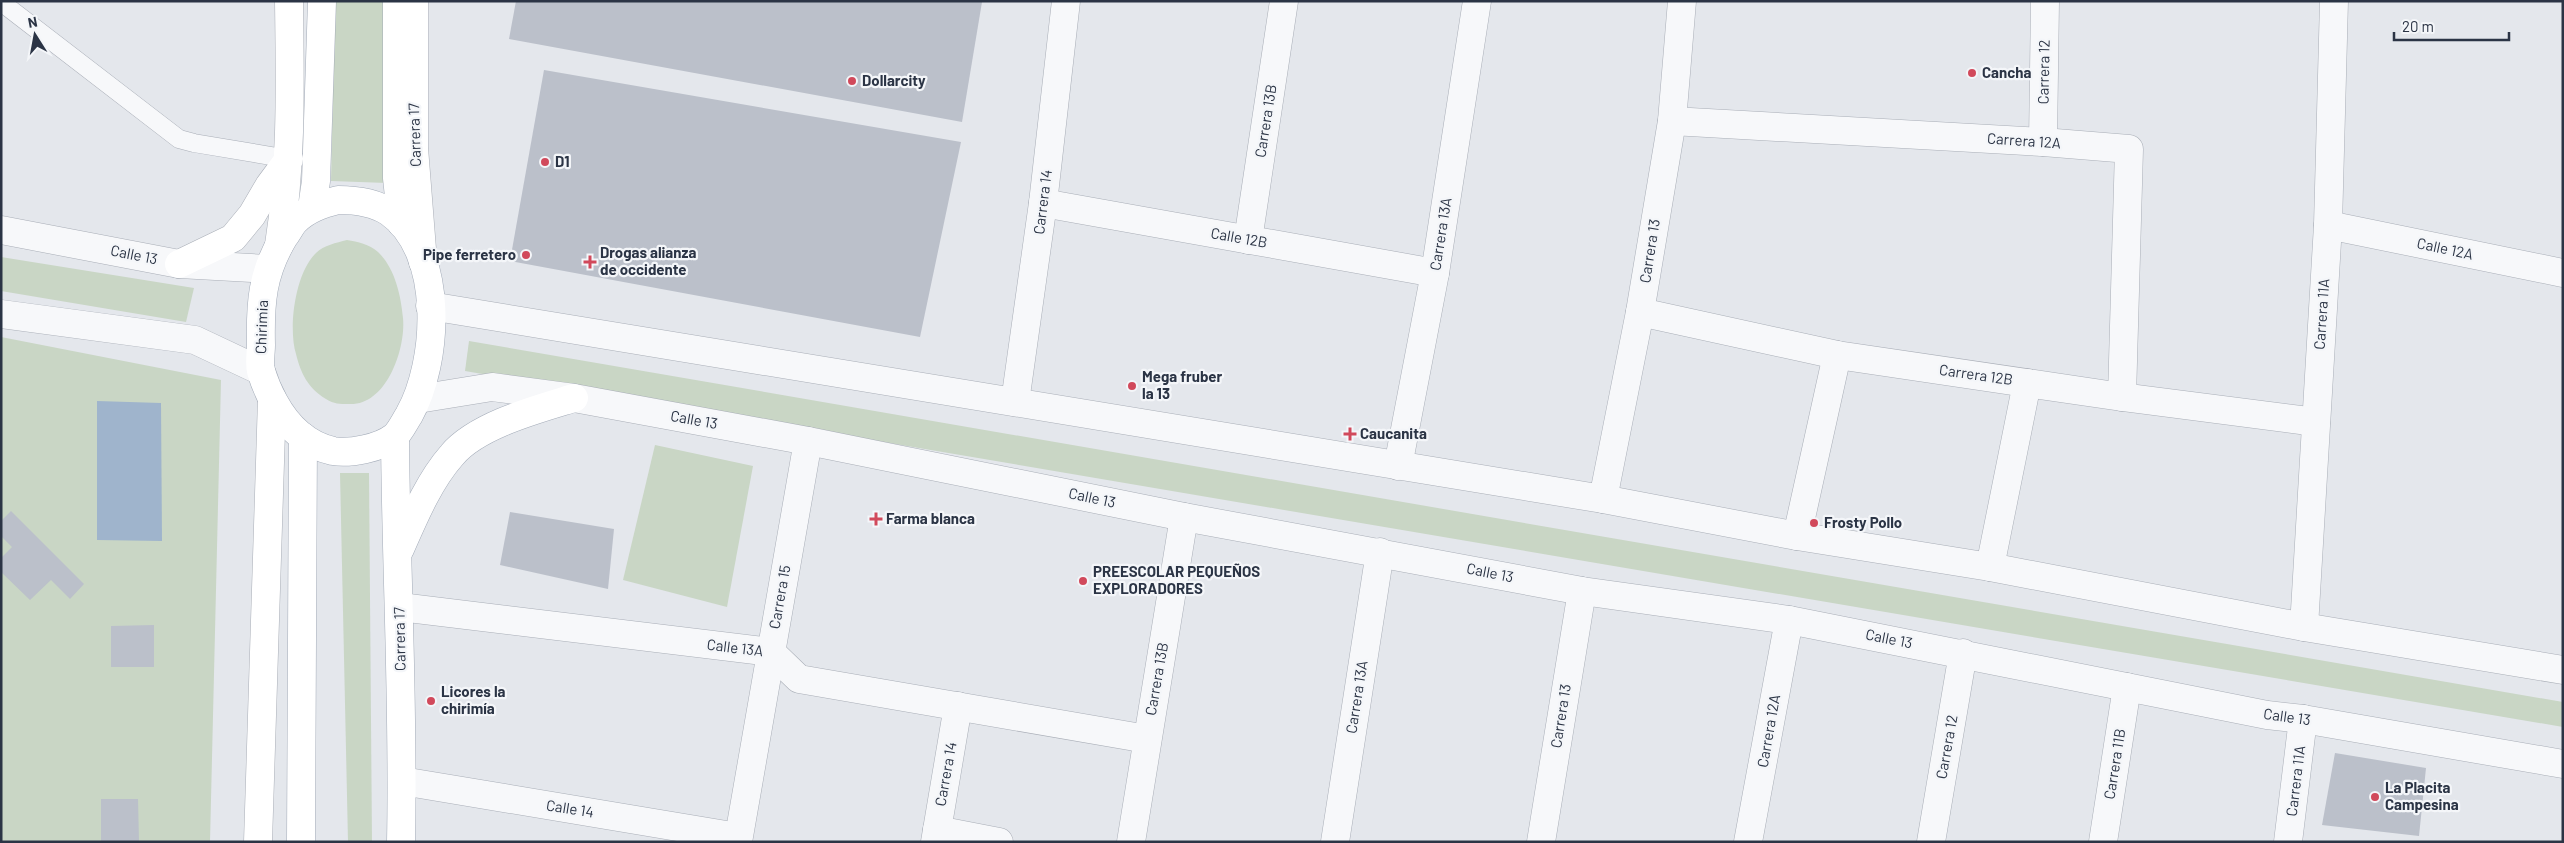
<svg xmlns="http://www.w3.org/2000/svg" width="2564" height="843" font-family="Barlow,sans-serif">
	<style>
		.green { fill: #c9d6c5 }
		.water { fill: #9fb4cc }
		.building { fill: #bbc0ca }
		.lines { fill: none; stroke-linecap: round; stroke-linejoin: round }
		.lane-casing { stroke: #a9aeb7; stroke-width: 19 }
		.street-casing { stroke: #a9aeb7; stroke-width: 29 }
		.secondary-casing { stroke: #a9aeb7; stroke-width: 29 }
		.primary-casing { stroke: #a3abb8; stroke-width: 29 }
		.lane { stroke: #f7f8fa; stroke-width: 18 }
		.street { stroke: #f7f8fa; stroke-width: 28 }
		.secondary { stroke: #fff; stroke-width: 28 }
		.primary { stroke: #fff; stroke-width: 28 }
		.poi-dot { fill: #d1495b; stroke: #f4f6f9; stroke-width: 2 }
		.labels { text-anchor: middle; stroke-width: 4.5; stroke-linejoin: round; paint-order: stroke }
		.street-label { font-size: 15px; fill: #2b3445; stroke: #f4f6f9 }
		.poi-label { font-size: 15px; font-weight: bold; fill: #2b3445; stroke: #f4f6f9; text-anchor: start }
	</style>
	<rect width="100%" height="100%" fill="#e4e7ec"/>
	<g class="green">
		<path d="M335,1H388L387,183L331,181Z"/>
		<path d="M347,240C358,242 369,244 378,252C395,268 401,296 403,318C406,349 386,407 348,404C340,404 334,404 326,399C308,388 301,374 296,354C288,328 295,273 316,253C324,245 336,243 347,240Z"/>
		<path d="M1,257L194,288L186,322L1,291Z"/>
		<path d="M1,337L221,380L210,842H1Z"/>
		<path d="M469,341L2563,702V727L465,371Z"/>
		<path d="M655,445L753,466L727,607L623,580Z"/>
		<path d="M340,473H369L372,842H348Z"/>
	</g>
	<path class="water" d="M97,401L161,403L162,541L97,540Z"/>
	<g class="building">
		<path d="M516,1H974L982,2L962,122L509,39Z"/>
		<path d="M544,70L961,142L920,337L510,261Z"/>
		<path d="M11,511L84,584L70,599L51,580L30,600L1,572V558L12,547L1,536V521Z"/>
		<path d="M510,512L614,529L608,589L500,565Z"/>
		<path d="M154,625V667H111V626Z"/>
		<path d="M2335,753L2426,768L2419,836L2322,825Z"/>
		<path d="M101,799H138L139,842H101Z"/>
	</g>
	<g class="lines">
		<g class="lane-casing">
			<path id="lane" d="M1,2L179,139L194,143L289,159"/>
		</g>
		<g class="street-casing">
			<g id="street">
				<path d="M1672,121L2043,142L2129,149L2122,397"/>
				<path d="M2043,142L2045,1"/>
				<path d="M1043,203L1435,273"/>
				<path d="M2328,225L2563,273"/>
				<path d="M1,230L179,264L268,269"/>
				<path d="M1248,240L1284,1"/>
				<path d="M430,306L1603,499L1797,536L1990,567L2304,627L2563,670"/>
				<path d="M1640,312L1837,355L2122,397L2316,422"/>
				<path d="M1,314L195,340L261,371"/>
				<path d="M418,399L492,387L574,398L808,441L1184,517L1582,591L1789,620L2267,715L2303,719L2563,764"/>
				<path d="M1015,402L1043,203L1066,1"/>
				<path d="M1398,466L1435,273L1477,1"/>
				<path d="M1603,499L1640,312L1672,121L1682,1"/>
				<path d="M1797,536L1837,355"/>
				<path d="M1990,567L2027,383"/>
				<path d="M400,607L771,652L799,679L1147,739"/>
				<path d="M2304,627L2328,225L2334,1"/>
				<path d="M402,781L738,837"/>
				<path d="M937,830L999,842"/>
				<path d="M738,842L808,441"/>
				<path d="M935,842L958,706"/>
				<path d="M1131,842L1184,517"/>
				<path d="M1335,842L1380,552"/>
				<path d="M1541,842L1582,591"/>
				<path d="M1748,842L1789,620"/>
				<path d="M1931,842L1963,653"/>
				<path d="M2103,842L2127,687"/>
				<path d="M2288,842L2303,719"/>
			</g>
		</g>
		<g class="secondary-casing">
			<g id="secondary">
				<path d="M414,1V148L423,262"/>
				<path d="M279,245C292,163 290,84 289,1"/>
				<path d="M179,264L233,238L252,215L269,186L289,159"/>
				<path d="M258,842L272,399"/>
			</g>
		</g>
		<g class="primary-casing">
			<g id="primary">
				<path d="M397,1V178L402,224"/>
				<path d="M338,200C356,200 374,202 389,212C445,251 439,362 409,415C405,421 400,432 394,437C380,448 350,454 333,451C306,445 287,426 274,402C269,393 264,381 261,371C259,363 261,353 261,345C260,303 262,273 284,237C288,232 291,225 295,221C307,209 322,204 338,200Z"/>
				<path d="M312,208L316,181L322,1"/>
				<path d="M395,437C396,572 404,706 401,842"/>
				<path d="M400,549C414,517 429,481 452,455C477,425 538,409 574,398"/>
				<path d="M301,842L303,437"/>
			</g>
		</g>
		<use href="#lane" class="lane"/>
		<use href="#street" class="street"/>
		<use href="#secondary" class="secondary"/>
		<use href="#primary" class="primary"/>
	</g>
	<g class="poi-dot">
		<circle cx="1972" cy="73" r="5"/>
		<circle cx="852" cy="81" r="5"/>
		<circle cx="545" cy="162" r="5"/>
		<circle cx="526" cy="255" r="5"/>
		<path d="M587.5 254.5h5v5h5v5h-5v5h-5v-5h-5v-5h5z"/>
		<circle cx="1132" cy="386" r="5"/>
		<path d="M1347.5 426.5h5v5h5v5h-5v5h-5v-5h-5v-5h5z"/>
		<path d="M873.5 511.5h5v5h5v5h-5v5h-5v-5h-5v-5h5z"/>
		<circle cx="1814" cy="523" r="5"/>
		<circle cx="1083" cy="581" r="5"/>
		<circle cx="431" cy="701" r="5"/>
		<circle cx="2375" cy="797" r="5"/>
	</g>
	<g class="labels">
		<g class="street-label">
			<text transform="translate(2044 72) rotate(-89)" y="5">Carrera 12</text>
			<text transform="translate(1266 121) rotate(-81)" y="5">Carrera 13B</text>
			<text transform="translate(415 135) rotate(-92)" y="5">Carrera 17</text>
			<text transform="translate(2024 141) rotate(4)" y="5">Carrera 12A</text>
			<text transform="translate(1043 202) rotate(-83)" y="5">Carrera 14</text>
			<text transform="translate(1441 234) rotate(-81)" y="5">Carrera 13A</text>
			<text transform="translate(1239 238) rotate(10)" y="5">Calle 12B</text>
			<text transform="translate(2445 249) rotate(12)" y="5">Calle 12A</text>
			<text transform="translate(1650 251) rotate(-81)" y="5">Carrera 13</text>
			<text transform="translate(134 255) rotate(11)" y="5">Calle 13</text>
			<text transform="translate(2322 314) rotate(-86)" y="5">Carrera 11A</text>
			<text transform="translate(262 327) rotate(-88)" y="5">Chirimia</text>
			<text transform="translate(1976 375) rotate(8)" y="5">Carrera 12B</text>
			<text transform="translate(694 420) rotate(10)" y="5">Calle 13</text>
			<text transform="translate(1092 498) rotate(12)" y="5">Calle 13</text>
			<text transform="translate(1490 573) rotate(11)" y="5">Calle 13</text>
			<text transform="translate(780 597) rotate(-80)" y="5">Carrera 15</text>
			<text transform="translate(400 639) rotate(-91)" y="5">Carrera 17</text>
			<text transform="translate(1889 639) rotate(11)" y="5">Calle 13</text>
			<text transform="translate(735 648) rotate(7)" y="5">Calle 13A</text>
			<text transform="translate(1157 679) rotate(-80)" y="5">Carrera 13B</text>
			<text transform="translate(1357 697) rotate(-81)" y="5">Carrera 13A</text>
			<text transform="translate(1561 716) rotate(-81)" y="5">Carrera 13</text>
			<text transform="translate(2287 717) rotate(8)" y="5">Calle 13</text>
			<text transform="translate(1769 731) rotate(-80)" y="5">Carrera 12A</text>
			<text transform="translate(1947 747) rotate(-80)" y="5">Carrera 12</text>
			<text transform="translate(2115 764) rotate(-81)" y="5">Carrera 11B</text>
			<text transform="translate(946 774) rotate(-80)" y="5">Carrera 14</text>
			<text transform="translate(2296 781) rotate(-83)" y="5">Carrera 11A</text>
			<text transform="translate(570 809) rotate(9)" y="5">Calle 14</text>
		</g>
		<g class="poi-label">
			<text x="1982" y="78">Cancha</text>
			<text x="862" y="86">Dollarcity</text>
			<text x="555" y="167">D1</text>
			<text x="600" y="258">Drogas alianza<tspan x="600" dy="17">de occidente</tspan></text>
			<text x="516" y="260" text-anchor="end">Pipe ferretero</text>
			<text x="1142" y="382">Mega fruber<tspan x="1142" dy="17">la 13</tspan></text>
			<text x="1360" y="439">Caucanita</text>
			<text x="886" y="524">Farma blanca</text>
			<text x="1824" y="528">Frosty Pollo</text>
			<text x="1093" y="577">PREESCOLAR PEQUEÑOS<tspan x="1093" dy="17">EXPLORADORES</tspan></text>
			<text x="441" y="697">Licores la<tspan x="441" dy="17">chirimía</tspan></text>
			<text x="2385" y="793">La Placita<tspan x="2385" dy="17">Campesina</tspan></text>
		</g>
	</g>
	<rect width="2564" height="843" fill="none" stroke="#2b3445" stroke-width="5"/>
	<g transform="translate(35 35) rotate(349)" stroke="#f4f6f9" stroke-width="4" paint-order="stroke">
	<path d="M0-4L9 19L0 12L-9 19Z" fill="#2b3445"/>
	<text y="-8" font-size="14" font-weight="bold" text-anchor="middle" fill="#2b3445">N</text>
	</g>
	<path d="M2394 32v8h115v-8" fill="none" stroke="#2b3445" stroke-width="2.5"/>
	<text x="2402" y="32" font-size="15" fill="#2b3445" stroke="#f4f6f9" stroke-width="4" paint-order="stroke">20 m</text>
</svg>
